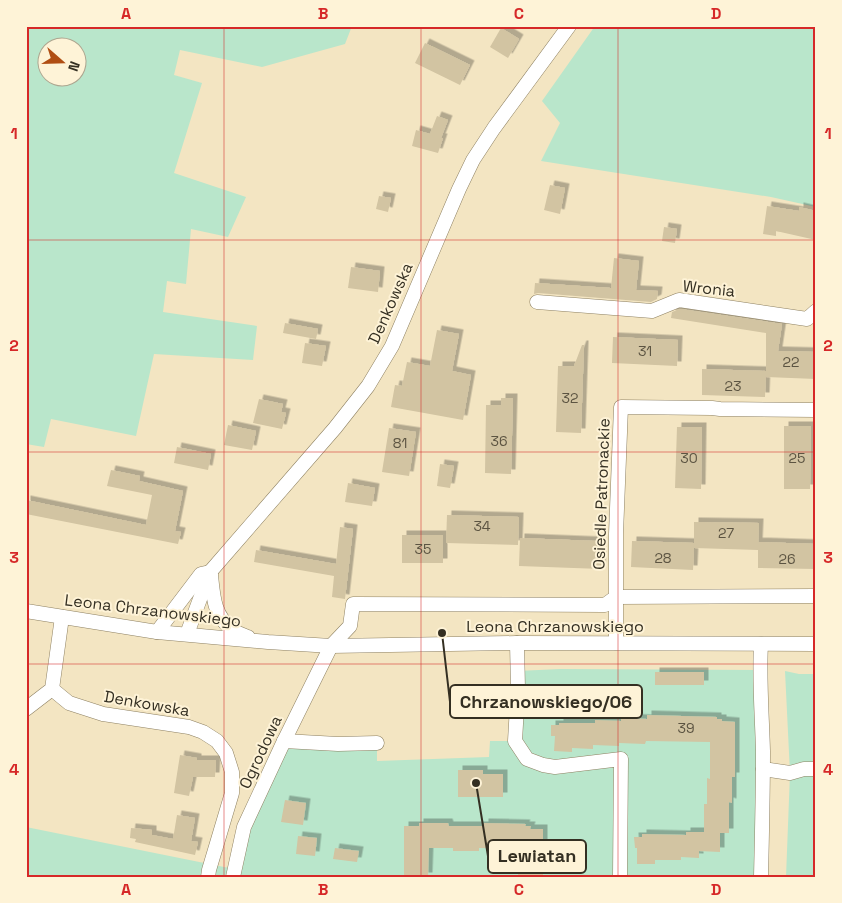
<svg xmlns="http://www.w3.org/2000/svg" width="842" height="903" font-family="'Space Grotesk',sans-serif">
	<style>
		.green { fill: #b9e6cb; fill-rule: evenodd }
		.building { fill: #d2c4a2; filter: url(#shadow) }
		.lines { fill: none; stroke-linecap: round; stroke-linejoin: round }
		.minor-casing { stroke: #8e8162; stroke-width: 15 }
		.minor { stroke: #fff; stroke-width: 14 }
		.grid { fill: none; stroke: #d62828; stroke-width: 1; stroke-opacity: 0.55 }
		.labels { text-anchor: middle; stroke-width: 4; stroke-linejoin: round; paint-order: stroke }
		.number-label { font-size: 14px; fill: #5c5442 }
		.street-label { font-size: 16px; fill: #342f22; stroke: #fef3d7 }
		.leader { fill: none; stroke: #342f22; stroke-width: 2 }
		.callout-dot { fill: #342f22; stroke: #fef3d7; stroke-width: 2 }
		.callout { fill: #fef3d7; stroke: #342f22; stroke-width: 2 }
		.callout-label { font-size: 18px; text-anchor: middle; font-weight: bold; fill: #342f22 }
		.neatline { fill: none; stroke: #d62828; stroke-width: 2 }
		.grid-label { font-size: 16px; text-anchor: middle; font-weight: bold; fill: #d62828 }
	</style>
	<defs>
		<filter id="shadow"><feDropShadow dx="4.5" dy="-4.5" stdDeviation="0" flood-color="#0004"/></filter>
	</defs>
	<rect width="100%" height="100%" fill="#f3e5c2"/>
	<g class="green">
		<path d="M26,26H352L345,44L262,67L180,50L174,75L202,83L174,173L246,197L228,237L191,229L186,284L167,281L163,312L257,326L253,360L154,354L136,436L51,419L44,447L26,444ZM48,48H78V78H48Z"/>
		<path d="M595,26H816V207L771,197L541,161L560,123L542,101Z"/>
		<path d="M560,669L760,670L761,877H26V827L234,869L284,741L377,743V761L489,757L490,741H514L517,671Z"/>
		<path d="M785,671L799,674H816V877H786L790,773Z"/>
	</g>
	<g class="building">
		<path d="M501,28L519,39L508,58L490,47Z"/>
		<path d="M425,43L470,65L460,85L415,63Z"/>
		<path d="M437,116L448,120L441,138H443L438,153L412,146L416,130L430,134Z"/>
		<path d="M550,185L565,188L560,214L544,210Z"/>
		<path d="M379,196L391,198L388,212L376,209Z"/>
		<path d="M767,206L799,211V207L816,211V240L776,231V236L763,234Z"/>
		<path d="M664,227L677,229L675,243L662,241Z"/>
		<path d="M614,258L639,261L636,290L658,291L657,299L651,302L538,293L534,294L535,283L611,288Z"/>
		<path d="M351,267L380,271L378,292L348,288Z"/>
		<path d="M680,309L782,324L778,351L816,352V379L766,377V333L671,318L672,312Z"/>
		<path d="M285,323L318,329L316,339L283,333Z"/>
		<path d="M437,330L459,334L452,371L471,375L463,420L391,407L395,385L402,386L407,362L430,366Z"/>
		<path d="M613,337L678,340L677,366L612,363Z"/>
		<path d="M305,343L326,346L322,366L302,363Z"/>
		<path d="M582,345H584L581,433L556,432L558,366H574Z"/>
		<path d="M702,369L766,371L765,397L702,395Z"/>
		<path d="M501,398H513L511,474L485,473L486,405H501Z"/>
		<path d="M259,399L283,404L281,412L286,413L282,429L253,423Z"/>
		<path d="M228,425L256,431L252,450L224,445Z"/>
		<path d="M784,426H811L810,489H784Z"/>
		<path d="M677,427H702L701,489L675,488Z"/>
		<path d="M389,428L416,432L409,476L382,472Z"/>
		<path d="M177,447L211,454L208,470L174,463Z"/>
		<path d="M440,464L454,466L450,488L437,486Z"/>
		<path d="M111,470L140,476L139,481L183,491L175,531L181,532L178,544L26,514V500L146,525L152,495L107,486Z"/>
		<path d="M348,483L375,488L372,506L345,502Z"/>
		<path d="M447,515L519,517L518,545L446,543Z"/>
		<path d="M694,522L759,523L758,546V542L816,544V569L758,568V550L694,548L693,570L631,567L632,541L694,543Z"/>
		<path d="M340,527L353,529L345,599L332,597L334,576L254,562L256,550L336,564Z"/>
		<rect x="402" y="535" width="41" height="28"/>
		<path d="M520,538L596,541L595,552L602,553L601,569L519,566Z"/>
		<rect x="655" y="672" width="49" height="13"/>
		<path d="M647,715L717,717V719H722V721L735,722V777H732V803L729,802V833H720V852L699,851V858L681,857V860H655V864H637V848H635L634,837H642V834L686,835V832H704V804H707V778L710,779V742L646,741L645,744L619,743V746L593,745V749L572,748V752L554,751L555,736H551V725H559V723H595V720L621,721V718L647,719Z"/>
		<path d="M180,755L197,758V760H216L215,777H193L189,796L174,793Z"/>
		<path d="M458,770H483V774H503V797H458Z"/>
		<path d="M285,800L306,803L303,825L281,822Z"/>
		<path d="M177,815L195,818L191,841L198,842L195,855L135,842L136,839L130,838L131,828L152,830V835L173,839Z"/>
		<path d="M419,823H448L449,826H484V823L526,824L525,826H531L530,829H543V877H518V849L479,848V851H453V848H429L428,877H404V826H419Z"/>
		<path d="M298,836L317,838L315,856L296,854Z"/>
		<path d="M335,848L359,851L357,862L333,859Z"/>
	</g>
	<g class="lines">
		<g class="minor-casing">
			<g id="minor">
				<path d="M537,302L652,311L679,300L807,319L816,311"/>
				<path d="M211,575C213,596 214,617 233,630C237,633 243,635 248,637"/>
				<path d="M26,611L157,632L268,642L331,646L517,643L816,644"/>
				<path d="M157,632L201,574L210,572"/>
				<path d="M187,634L210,572L335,428L368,386L392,346L459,189L473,160L494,128L569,26"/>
				<path d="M517,643L518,689L515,741L527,759L543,765L555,767L621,759L620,877"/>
				<path d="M616,643V534L621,407L712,408L720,409L816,410"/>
				<path d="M52,689L69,703L103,714L189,727L203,732L217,741L226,753L232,772V793L209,870L208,877"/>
				<path d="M26,709L52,689L62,617"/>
				<path d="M284,741L338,744L377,743"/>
				<path d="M763,769L790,773L804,769H816"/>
				<path d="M233,877L244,827L284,741L331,646L350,626L353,604L605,605L616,597L816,596"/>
				<path d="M761,877C762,835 763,793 763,751C762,715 759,679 761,644"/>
			</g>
		</g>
		<use href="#minor" class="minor"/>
	</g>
	<path class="grid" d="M224,26V877M421,26V877M618,26V877M26,240H816M26,452H816M26,664H816"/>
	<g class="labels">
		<g class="number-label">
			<text x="645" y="356">31</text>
			<text x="791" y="367">22</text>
			<text x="733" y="391">23</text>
			<text x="570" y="403">32</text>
			<text x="499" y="446">36</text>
			<text x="400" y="448">81</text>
			<text x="689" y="463">30</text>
			<text x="797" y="463">25</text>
			<text x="482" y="531">34</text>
			<text x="726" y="538">27</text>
			<text x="423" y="554">35</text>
			<text x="663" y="563">28</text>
			<text x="787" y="564">26</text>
			<text x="686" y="733">39</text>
		</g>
		<g class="street-label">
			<text transform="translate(709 288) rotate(6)" y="6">Wronia</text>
			<text transform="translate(390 303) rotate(-66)" y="6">Denkowska</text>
			<text transform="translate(601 494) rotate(-88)" y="6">Osiedle Patronackie</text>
			<text transform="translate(153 610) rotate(7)" y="6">Leona Chrzanowskiego</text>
			<text x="555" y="632">Leona Chrzanowskiego</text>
			<text transform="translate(147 703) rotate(10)" y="6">Denkowska</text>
			<text transform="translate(260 752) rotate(-65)" y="6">Ogrodowa</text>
		</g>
	</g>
	<path class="leader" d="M442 633L450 702M476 783L488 856"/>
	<g class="callout-dot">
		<circle cx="442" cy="633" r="5"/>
		<circle cx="476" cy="783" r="5"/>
	</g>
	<g class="callout">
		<rect x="450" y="685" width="192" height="33" rx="5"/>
		<rect x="488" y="840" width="98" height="33" rx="5"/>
	</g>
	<g class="callout-label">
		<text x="546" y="708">Chrzanowskiego/06</text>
		<text x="537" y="862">Lewiatan</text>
	</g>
	<rect width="842" height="903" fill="none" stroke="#fef3d7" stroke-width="55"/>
	<g transform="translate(62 62) rotate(110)"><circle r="24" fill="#fef3d7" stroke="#ada58f"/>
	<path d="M0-4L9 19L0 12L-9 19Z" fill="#b04e13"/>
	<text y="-8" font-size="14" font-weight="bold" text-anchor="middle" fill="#342f22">N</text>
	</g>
	<rect x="28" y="28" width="786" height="848" class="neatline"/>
	<g class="grid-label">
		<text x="126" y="19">A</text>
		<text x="323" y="19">B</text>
		<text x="519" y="19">C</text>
		<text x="716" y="19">D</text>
		<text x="14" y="139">1</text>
		<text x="828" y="139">1</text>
		<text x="14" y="351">2</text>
		<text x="828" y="351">2</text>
		<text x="14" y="563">3</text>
		<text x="828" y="563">3</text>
		<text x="14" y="775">4</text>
		<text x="828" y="775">4</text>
		<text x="126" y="895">A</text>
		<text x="323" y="895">B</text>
		<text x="519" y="895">C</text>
		<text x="716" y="895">D</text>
	</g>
</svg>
